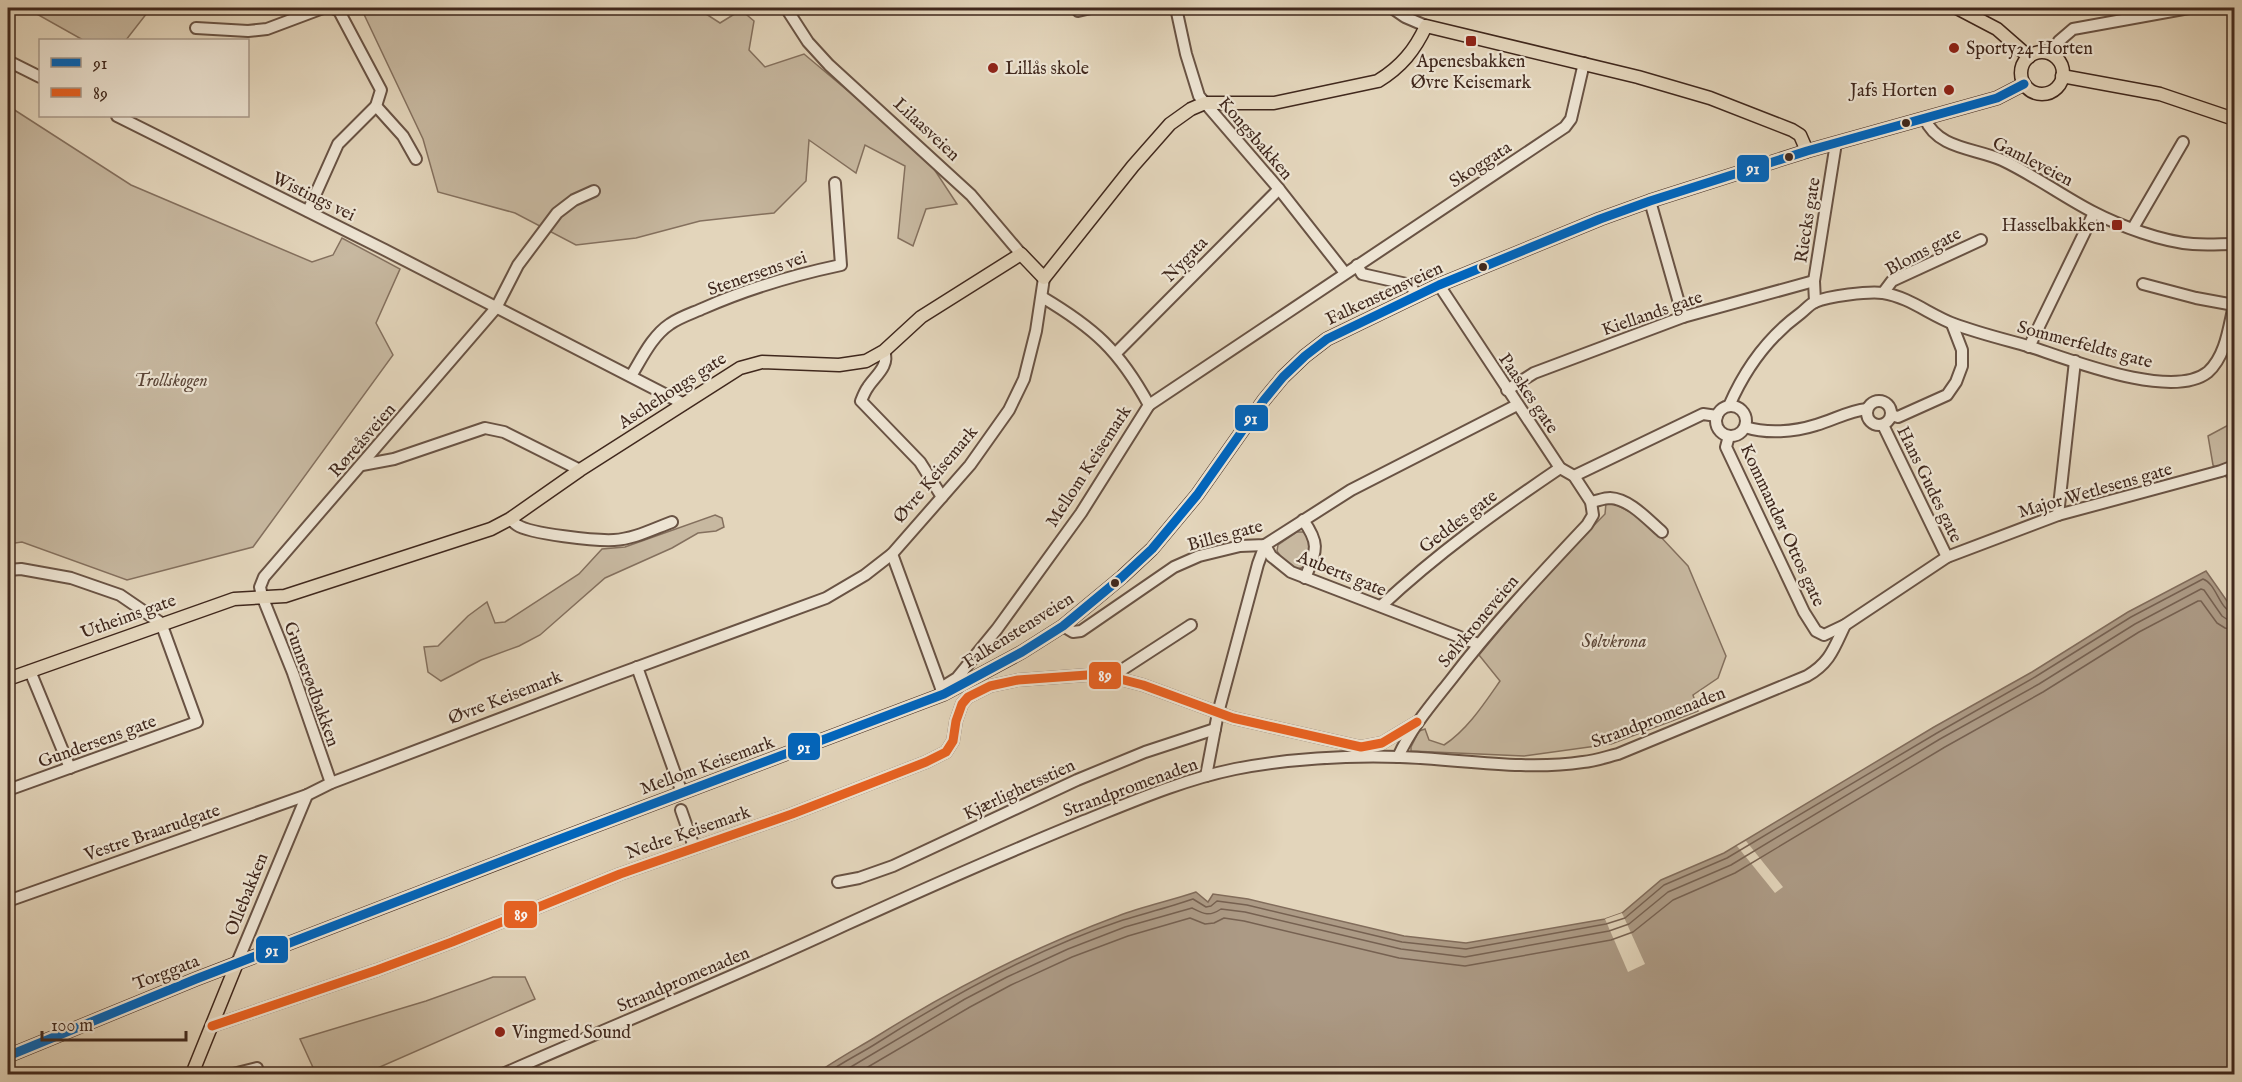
<svg xmlns="http://www.w3.org/2000/svg" width="2242" height="1082" font-family="'IM FELL English',serif">
	<style>
		.green { fill: #c7b8a0; stroke: #84705e; stroke-width: 1.5 }
		.water { fill: #ac9a85; stroke: #816c5b; stroke-width: 1.5 }
		.pier { fill: #e3d5bb }
		.lines { fill: none; stroke-linecap: round; stroke-linejoin: round }
		.shore { stroke: #766151; stroke-width: 1.5 }
		.minor-casing { stroke: #695344; stroke-width: 14 }
		.major-casing { stroke: #40281d; stroke-width: 15 }
		.minor { stroke: #ede4d3; stroke-width: 10 }
		.major { stroke: #e3d5bb; stroke-width: 12 }
		.bus-1-casing { stroke: #ede4d3; stroke-width: 14 }
		.bus-2-casing { stroke: #ede4d3; stroke-width: 14 }
		.bus-1 { stroke: #0065bd; stroke-width: 9 }
		.bus-2 { stroke: #e96222; stroke-width: 9 }
		.poi-dot { fill: #8f2418; stroke: #ede4d3; stroke-width: 2 }
		.bus-dot { fill: #40281d; stroke: #ede4d3; stroke-width: 2 }
		.labels { text-anchor: middle; stroke-width: 4.5; stroke-linejoin: round; paint-order: stroke }
		.poi-label { font-size: 18px; fill: #40281d; stroke: #ede4d3; text-anchor: start }
		.street-label { font-size: 18px; fill: #40281d; stroke: #ede4d3 }
		.park-label { font-size: 18px; font-style: italic; fill: #5b4537; stroke: #ede4d3 }
		.line-badge { stroke: #ede4d3; stroke-width: 2 }
		.badge-label { font-size: 16px; text-anchor: middle; font-weight: bold; fill: #fff }
	</style>
	<rect width="100%" height="100%" fill="#e3d5bb"/>
	<filter id="stains"><feTurbulence type="fractalNoise" baseFrequency=".00333" numOctaves="4"/><feColorMatrix values="0 0 0 0 .2 0 0 0 0 .09 0 0 0 0 .02 0 0 0 .5 -.17"/></filter>
	<radialGradient id="worn" r=".72"><stop offset=".6" stop-color="#630" stop-opacity="0"/><stop offset="1" stop-color="#630" stop-opacity=".3"/></radialGradient>
	<g class="green">
		<path d="M26,8H212L147,13L126,40H83Z"/>
		<path d="M361,8H689L700,10L720,23L741,10L754,21L749,50L765,67L804,54L873,112L934,169L957,204L926,209L913,246L898,238L905,166L865,145L856,173L809,140L806,181L774,213L700,221L636,238L576,245L515,213L438,192L423,139Z"/>
		<path d="M13,109L131,185L312,262L333,255L342,238L400,269L376,323L393,355L253,547L127,580L22,542L8,544V112Z"/>
		<path d="M2234,422V484L2213,465L2208,436Z"/>
		<path d="M1606,503L1615,504L1634,514L1659,535L1688,566L1726,656L1718,678L1693,695L1698,711L1611,744L1524,756L1411,751V747L1419,731L1425,729L1429,740L1444,745C1467,730 1484,704 1500,681L1479,655L1541,580L1605,514Z"/>
		<path d="M715,515L722,518L724,527L716,531L698,533L672,548L605,578L540,635L519,646L481,660L441,681L428,672L424,647L438,646L468,616L487,602L495,623L505,622L579,574L602,549L625,547Z"/>
		<path d="M1297,532H1303L1307,535L1312,547C1310,553 1308,562 1304,566C1295,575 1281,558 1277,551L1278,545Z"/>
		<path d="M493,977H525L535,999L364,1074H316L300,1039L426,1001Z"/>
	</g>
	<path class="water" d="M2206,571L2234,611V1074H816C835,1060 854,1050 874,1038C952,989 1032,948 1118,916C1143,906 1170,901 1196,892L1208,902L1213,894L1248,899L1404,936L1466,943L1605,919L1622,913L1661,880L1724,853L1934,727L2032,672L2128,612Z"/>
	<g class="pier">
		<path d="M1746,841L1783,887L1775,893L1737,846Z"/>
		<path d="M1622,913L1645,964L1628,972L1605,919Z"/>
	</g>
	<g class="lines">
		<g class="shore">
			<path d="M826,1074C842,1062 860,1054 877,1043C954,994 1036,949 1123,920C1146,913 1170,907 1193,899L1206,907L1211,906L1217,901L1247,905L1402,942L1466,949L1606,924L1625,918L1664,885L1727,858L1937,733L2035,677L2131,617L2203,579C2217,584 2219,610 2234,613"/>
			<path d="M839,1074L965,999L1007,977L1068,949L1125,927L1192,908C1204,914 1209,917 1221,909L1245,912L1401,949L1465,957L1609,931L1629,924L1668,892L1731,865L1940,739L2039,684L2135,624L2201,589L2204,590L2222,616L2228,620L2234,621"/>
			<path d="M856,1074L970,1007L1011,985L1072,957L1128,936L1190,918L1205,924L1214,923L1224,918L1244,921L1399,958L1465,966L1611,940L1633,932L1673,900L1735,873L1945,747L2043,692L2139,632L2198,601H2201L2217,623L2225,628L2234,630"/>
		</g>
		<g class="minor-casing">
			<g id="minor">
				<path d="M786,8L808,42L829,65L971,195L1021,254"/>
				<path d="M1176,8L1186,54L1199,96L1279,189L1345,273"/>
				<path d="M1392,8L1405,17L1426,26"/>
				<path d="M1078,11L1091,8"/>
				<path d="M196,28L248,31L267,29L323,8"/>
				<path d="M2052,55L2059,41L2073,29L2189,8"/>
				<path d="M8,61L40,77"/>
				<path d="M376,106L403,136L416,159"/>
				<path d="M117,116L385,250L684,404"/>
				<path d="M1925,119C1938,149 1975,148 2002,160C2034,175 2062,196 2093,212C2120,226 2163,242 2193,244C2207,245 2221,244 2234,244"/>
				<path d="M1650,201L1683,317"/>
				<path d="M308,211L338,144L376,106L381,90L339,11L333,8"/>
				<path d="M2133,228L2183,142"/>
				<path d="M1357,265L1362,274L1411,285L1416,296"/>
				<path d="M1883,293L1892,281L1981,240"/>
				<path d="M1815,302L1814,281L1836,143"/>
				<path d="M2029,347L2094,213"/>
				<path d="M884,351C890,366 875,376 868,387C865,391 863,396 861,401L920,462L942,497"/>
				<path d="M1116,353L1279,189"/>
				<path d="M631,376C642,358 652,336 670,324C680,317 693,313 704,308C747,289 794,275 841,265L835,183"/>
				<path d="M1507,390L1534,373L1683,317L1814,281"/>
				<circle cx="1879" cy="413" r="12"/>
				<path d="M1149,405L1565,127L1571,119L1584,63"/>
				<circle cx="1731" cy="421" r="15"/>
				<path d="M1729,406C1745,369 1768,337 1801,313C1805,310 1810,304 1815,302C1828,296 1869,291 1883,293C1909,297 1930,315 1954,324C1978,333 2003,339 2028,346C2068,359 2172,401 2208,372C2226,356 2229,326 2234,305L2196,298L2143,284"/>
				<path d="M1891,415L1898,417L1947,395L1956,382L1962,366V350L1952,324"/>
				<path d="M1883,425L1947,557"/>
				<path d="M1745,427C1767,434 1794,432 1816,425C1834,420 1848,411 1867,409"/>
				<path d="M1729,436L1726,447L1804,612L1816,631L1824,635L1845,625L1947,557L2058,515L2221,471L2234,466"/>
				<path d="M362,465L394,459L485,428L504,432L580,470"/>
				<path d="M1574,476L1703,414L1717,416"/>
				<path d="M1591,502C1597,501 1604,498 1610,498C1630,499 1648,520 1662,532"/>
				<path d="M2058,515L2075,361"/>
				<path d="M510,519C512,521 514,523 517,525C530,534 597,541 614,540C634,539 653,529 672,522"/>
				<path d="M1303,520C1321,545 1316,551 1305,578"/>
				<path d="M1265,545L1271,556L1291,572L1478,644"/>
				<path d="M892,554L941,688"/>
				<path d="M8,570L21,569L71,578L120,595L161,623L197,722L8,790"/>
				<path d="M1381,606C1438,553 1495,512 1560,468"/>
				<path d="M1063,626L1073,632L1081,631L1174,567L1199,556L1240,546L1265,545L1351,490L1517,405"/>
				<path d="M637,667L682,793"/>
				<path d="M30,671L70,768"/>
				<path d="M1111,677L1191,625"/>
				<path d="M944,694L941,688L957,678L997,629L1081,513L1149,405C1119,350 1094,328 1042,297"/>
				<path d="M1398,757C1411,728 1431,705 1450,681C1492,626 1539,576 1587,525L1593,515L1591,502L1574,476L1560,468L1439,285"/>
				<path d="M1206,776L1218,713L1258,564L1265,545"/>
				<path d="M331,783L293,673L262,596L260,587L264,577L496,308L518,265L557,213L574,200L594,191"/>
				<path d="M681,810L694,847"/>
				<path d="M838,882L859,878L893,866L1077,780L1145,752L1215,729"/>
				<path d="M8,901L307,795L331,783L605,679L826,598L865,575L892,554L970,465L1009,410L1024,379L1036,331L1044,278"/>
				<path d="M237,963L307,795"/>
				<path d="M212,1026L377,970L452,942L620,874L792,814L926,762L946,752L953,741L956,721L962,704L968,697L990,686L1018,680L1101,674L1143,685L1233,718L1361,747L1382,743L1417,722"/>
				<path d="M233,1074L257,1068"/>
				<path d="M503,1074C617,1024 732,978 845,925C924,889 1003,854 1084,821C1134,801 1182,780 1235,769C1285,759 1349,755 1400,757C1460,759 1523,771 1583,762C1595,761 1606,757 1618,754L1807,676C1830,663 1834,648 1845,625"/>
			</g>
		</g>
		<g class="major-casing">
			<g id="major">
				<path d="M1957,8L1997,29L2029,57"/>
				<circle cx="2042" cy="73" r="21"/>
				<path d="M2062,76L2160,94L2234,119"/>
				<path d="M8,679L234,599L285,596L491,529L510,519L580,470L740,368L762,362L839,365L866,361L884,351L921,317L1021,254L1044,278L1133,166L1170,124L1191,109L1205,103H1274L1378,81C1401,67 1415,50 1426,26L1638,77L1710,98L1792,130L1800,135L1807,151"/>
				<path d="M8,1056L196,979L544,845L944,694L1022,652L1063,626L1122,577L1152,549L1197,495L1264,400L1283,377L1305,356L1327,339L1439,285L1600,219L1650,201L1807,151L1997,98L2024,84"/>
				<path d="M192,1074L237,963"/>
			</g>
		</g>
		<use href="#minor" class="minor"/>
		<use href="#major" class="major"/>
		<g class="bus-1-casing">
			<path id="bus-1" d="M8,1056L196,979L544,845L944,694L1022,652L1063,626L1122,577L1152,549L1197,495L1264,400L1283,377L1305,356L1327,339L1439,285L1600,219L1650,201L1807,151L1997,98L2024,84"/>
		</g>
		<g class="bus-2-casing">
			<path id="bus-2" d="M212,1026L377,970L452,942L620,874L792,814L926,762L946,752L953,741L956,721L962,704L968,697L990,686L1018,680L1101,674L1143,685L1233,718L1361,747L1382,743L1417,722"/>
		</g>
		<use href="#bus-1" class="bus-1"/>
		<use href="#bus-2" class="bus-2"/>
	</g>
	<g class="poi-dot">
		<rect x="1465" y="35" width="12" height="12" rx="3"/>
		<circle cx="1954" cy="48" r="6"/>
		<circle cx="993" cy="68" r="6"/>
		<circle cx="1949" cy="90" r="6"/>
		<rect x="2111" y="219" width="12" height="12" rx="3"/>
		<circle cx="500" cy="1032" r="6"/>
	</g>
	<g class="bus-dot">
		<circle cx="1906" cy="123" r="5"/>
		<circle cx="1789" cy="157" r="5"/>
		<circle cx="1483" cy="267" r="5"/>
		<circle cx="1115" cy="583" r="5"/>
	</g>
	<g class="labels">
		<g class="poi-label">
			<text x="1966" y="54">Sporty24 Horten</text>
			<text x="1471" y="67" text-anchor="middle">Apenesbakken<tspan x="1471" dy="21">Øvre Keisemark</tspan></text>
			<text x="1005" y="74">Lillås skole</text>
			<text x="1937" y="96" text-anchor="end">Jafs Horten</text>
			<text x="2105" y="231" text-anchor="end">Hasselbakken</text>
			<text x="512" y="1038">Vingmed Sound</text>
		</g>
		<g class="street-label">
			<text transform="translate(927 129) rotate(43)" y="6">Lilaasveien</text>
			<text transform="translate(1256 138) rotate(49)" y="6">Kongsbakken</text>
			<text transform="translate(2033 161) rotate(27)" y="6">Gamleveien</text>
			<text transform="translate(1480 164) rotate(-33)" y="6">Skoggata</text>
			<text transform="translate(314 196) rotate(26)" y="6">Wistings vei</text>
			<text transform="translate(1807 220) rotate(-81)" y="6">Riecks gate</text>
			<text transform="translate(1923 251) rotate(-28)" y="6">Bloms gate</text>
			<text transform="translate(1185 259) rotate(-46)" y="6">Nygata</text>
			<text transform="translate(757 273) rotate(-19)" y="6">Stenersens vei</text>
			<text transform="translate(1384 293) rotate(-25)" y="6">Falkenstensveien</text>
			<text transform="translate(1652 313) rotate(-19)" y="6">Kiellands gate</text>
			<text transform="translate(2085 344) rotate(15)" y="6">Sommerfeldts gate</text>
			<text transform="translate(672 390) rotate(-33)" y="6">Aschehougs gate</text>
			<text transform="translate(1529 393) rotate(56)" y="6">Paaskes gate</text>
			<text transform="translate(362 440) rotate(-49)" y="6">Røreåsveien</text>
			<text transform="translate(1088 466) rotate(-57)" y="6">Mellom Keisemark</text>
			<text transform="translate(935 474) rotate(-50)" y="6">Øvre Keisemark</text>
			<text transform="translate(1930 484) rotate(64)" y="6">Hans Gudes gate</text>
			<text transform="translate(2095 490) rotate(-16)" y="6">Major Wetlesens gate</text>
			<text transform="translate(1458 521) rotate(-37)" y="6">Geddes gate</text>
			<text transform="translate(1783 525) rotate(65)" y="6">Kommandør Ottos gate</text>
			<text transform="translate(1225 535) rotate(-15)" y="6">Billes gate</text>
			<text transform="translate(1342 573) rotate(22)" y="6">Auberts gate</text>
			<text transform="translate(128 616) rotate(-20)" y="6">Utheims gate</text>
			<text transform="translate(1478 621) rotate(-50)" y="6">Sølvkroneveien</text>
			<text transform="translate(1018 630) rotate(-32)" y="6">Falkenstensveien</text>
			<text transform="translate(312 684) rotate(70)" y="6">Gunnerødbakken</text>
			<text transform="translate(505 697) rotate(-21)" y="6">Øvre Keisemark</text>
			<text transform="translate(1658 717) rotate(-21)" y="6">Strandpromenaden</text>
			<text transform="translate(97 741) rotate(-20)" y="6">Gundersens gate</text>
			<text transform="translate(707 765) rotate(-20)" y="6">Mellom Keisemark</text>
			<text transform="translate(1130 787) rotate(-20)" y="6">Strandpromenaden</text>
			<text transform="translate(1019 789) rotate(-25)" y="6">Kjærlighetsstien</text>
			<text transform="translate(152 832) rotate(-19)" y="6">Vestre Braarudgate</text>
			<text transform="translate(688 832) rotate(-19)" y="6">Nedre Keisemark</text>
			<text transform="translate(246 894) rotate(-68)" y="6">Ollebakken</text>
			<text transform="translate(166 972) rotate(-21)" y="6">Torggata</text>
			<text transform="translate(683 979) rotate(-23)" y="6">Strandpromenaden</text>
		</g>
		<g class="park-label">
			<text x="171" y="386">Trollskogen</text>
			<text x="1614" y="647">Sølvkrona</text>
		</g>
	</g>
	<g class="line-badge">
		<rect x="1736" y="154" width="34" height="29" rx="6" fill="#0065bd"/>
		<rect x="1234" y="404" width="35" height="28" rx="6" fill="#0065bd"/>
		<rect x="1088" y="661" width="34" height="29" rx="6" fill="#e96222"/>
		<rect x="787" y="732" width="34" height="29" rx="6" fill="#0065bd"/>
		<rect x="503" y="900" width="35" height="29" rx="6" fill="#e96222"/>
		<rect x="255" y="935" width="34" height="29" rx="6" fill="#0065bd"/>
	</g>
	<g class="badge-label">
		<text x="1753" y="174">91</text>
		<text x="1251" y="424">91</text>
		<text x="1105" y="681">89</text>
		<text x="804" y="753">91</text>
		<text x="521" y="920">89</text>
		<text x="272" y="956">91</text>
	</g>
	<rect width="2242" height="1082" fill="none" stroke="#e3d5bb" stroke-width="30"/>
	<rect x="9" y="9" width="2224" height="1064" fill="none" stroke="#40281d" stroke-width="3"/>
	<rect x="15" y="15" width="2212" height="1052" fill="none" stroke="#40281d" stroke-width="1.5"/>
	<rect x="39" y="39" width="210" height="78" fill="#ede4d3" stroke="#a8998a" stroke-width="1.5"/>
	<rect x="51" y="58" width="30" height="9" fill="#0065bd" stroke="#a8998a" stroke-width="1.5"/>
	<text x="93" y="69" font-size="18" fill="#40281d">91</text>
	<rect x="51" y="88" width="30" height="9" fill="#e96222" stroke="#a8998a" stroke-width="1.5"/>
	<text x="93" y="99" font-size="18" fill="#40281d">89</text>
	<path d="M42 1031v9h144v-9" fill="none" stroke="#40281d" stroke-width="3"/>
	<text x="51" y="1031" font-size="18" fill="#40281d" stroke="#ede4d3" stroke-width="4.5" paint-order="stroke">100 m</text>
	<rect width="100%" height="100%" filter="url(#stains)"/>
	<rect width="100%" height="100%" fill="url(#worn)"/>
</svg>
